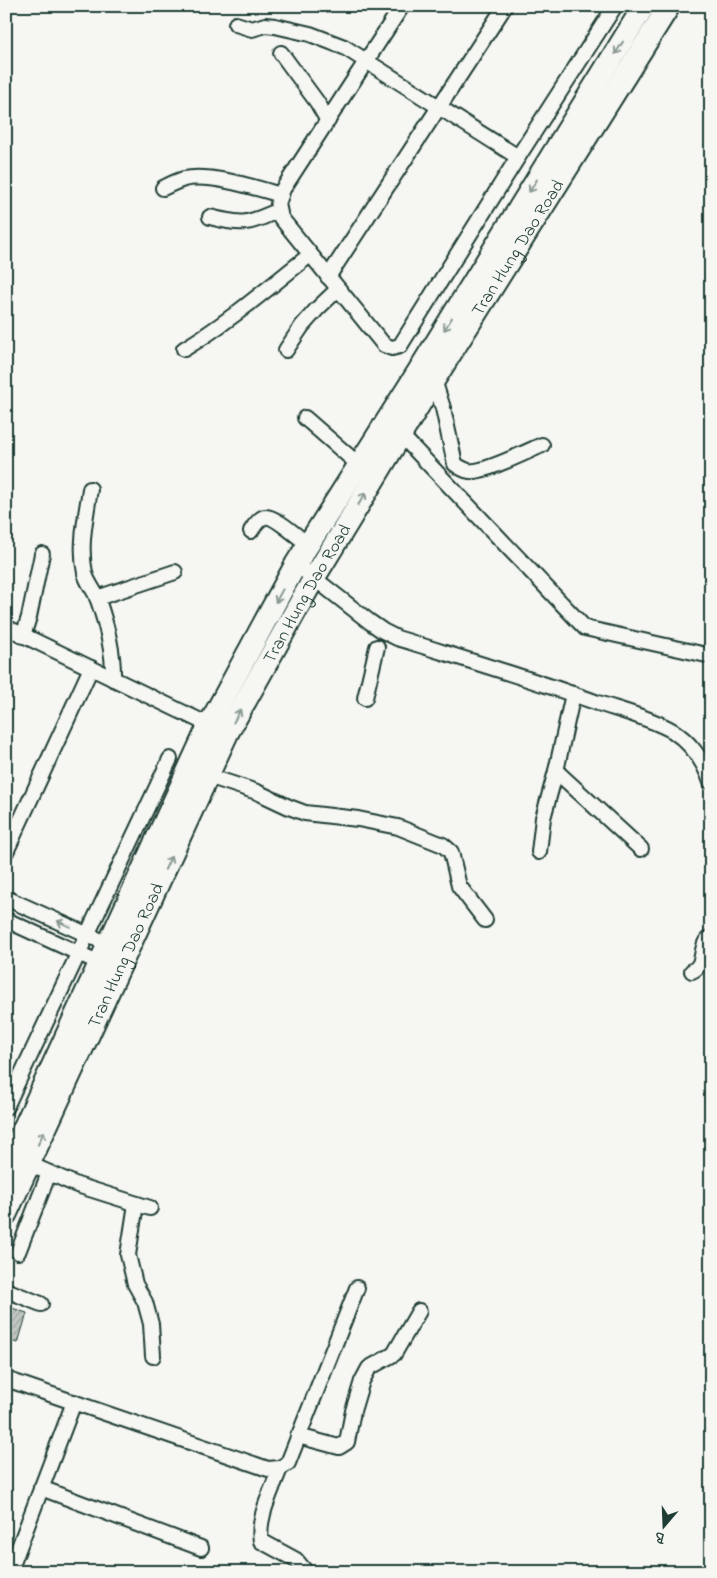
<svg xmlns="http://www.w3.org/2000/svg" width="717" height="1578" font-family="'Indie Flower',sans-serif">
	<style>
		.building { fill: url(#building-hatch); stroke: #1f3d34 }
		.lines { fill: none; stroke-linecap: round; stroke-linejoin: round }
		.minor-casing { stroke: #1f3d34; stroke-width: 18 }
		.highway-casing { stroke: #1f3d34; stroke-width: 25 }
		.minor { stroke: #f6f6f2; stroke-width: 14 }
		.highway { stroke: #f6f6f2; stroke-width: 21 }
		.oneway { stroke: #8a9a93 }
		.labels { text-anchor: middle; stroke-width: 4; stroke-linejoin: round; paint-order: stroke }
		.street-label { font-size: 18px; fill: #1f3d34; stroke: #f6f6f2 }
	</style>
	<defs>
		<pattern id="building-hatch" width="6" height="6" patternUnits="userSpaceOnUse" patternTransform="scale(1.25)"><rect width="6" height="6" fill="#c1c8c3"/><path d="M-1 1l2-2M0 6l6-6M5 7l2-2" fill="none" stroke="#9ca49f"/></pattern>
	</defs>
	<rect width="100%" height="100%" fill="#f6f6f2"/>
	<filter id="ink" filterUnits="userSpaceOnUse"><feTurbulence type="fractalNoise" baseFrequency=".02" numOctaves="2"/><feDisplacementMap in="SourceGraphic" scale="10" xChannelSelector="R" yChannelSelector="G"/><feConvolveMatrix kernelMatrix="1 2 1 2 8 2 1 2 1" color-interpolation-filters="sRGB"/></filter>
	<g filter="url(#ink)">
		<path class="building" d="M6,1306L27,1313L18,1343L6,1340Z"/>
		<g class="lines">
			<g class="minor-casing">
				<g id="minor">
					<path d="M402,6L283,189L278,204L281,218L384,345L392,348L400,346L518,157L615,6"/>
					<path d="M236,24L252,29L265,25L275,26L310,34L344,47L518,157"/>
					<path d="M281,53L317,102L328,121"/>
					<path d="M163,188C169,185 177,181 184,179C210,173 256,188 281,195"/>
					<path d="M210,217C244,226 248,224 279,210"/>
					<path d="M328,277L505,6"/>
					<path d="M184,349C229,322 269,287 310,255"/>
					<path d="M286,350L302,326L317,309L338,289"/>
					<path d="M434,380L443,408L455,464C459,467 464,470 469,471C482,474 528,451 542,445"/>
					<path d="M305,418L359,465"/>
					<path d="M401,435L585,628L711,656"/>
					<path d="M90,489C86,517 79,545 85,573C87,583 95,590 98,600C107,626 114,652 113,679"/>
					<path d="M251,531C254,526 259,518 265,517C274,515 300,539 309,545"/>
					<path d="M296,564L370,622L383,631L397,638C464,659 532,679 598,703C622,711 650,718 673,731C691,743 704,762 711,782"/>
					<path d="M97,598L175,572"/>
					<path d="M6,627L209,725"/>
					<path d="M23,636L29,617L42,554"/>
					<path d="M365,698L377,647"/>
					<path d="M556,771L641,849"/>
					<path d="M208,776L257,792L289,807L305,813L358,819L398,827L443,845L451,852L459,886L485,920"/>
					<path d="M6,852L91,668"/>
					<path d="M539,852L543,818L556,771L573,694"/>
					<path d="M6,898L108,944"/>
					<path d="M6,920L100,963"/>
					<path d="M692,971C707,965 698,944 711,937"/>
					<path d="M6,1107L170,759"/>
					<path d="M29,1164L77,1185L150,1208"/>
					<path d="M136,1204L128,1255L135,1284L145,1302L151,1324L153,1356"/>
					<path d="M18,1252L49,1173"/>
					<path d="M6,1290L41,1304"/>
					<path d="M6,1379L268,1469L280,1468L288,1463L357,1288"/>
					<path d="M298,1436L339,1447L347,1442L353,1411L362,1381L369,1368L394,1354L419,1311"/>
					<path d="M280,1468C272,1491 257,1517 261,1541L296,1560L306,1572"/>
					<path d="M41,1488L201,1548"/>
					<path d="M13,1563L74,1402"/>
				</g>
			</g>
			<g class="highway-casing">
				<g id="highway">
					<path d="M6,1167L209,725L296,564L418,372L644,6"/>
					<path id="s1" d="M6,1214L227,734L314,578L350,519L434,380L669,6"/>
				</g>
			</g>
			<use href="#minor" class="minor"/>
			<use href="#highway" class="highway"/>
		</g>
		<defs><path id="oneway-shaft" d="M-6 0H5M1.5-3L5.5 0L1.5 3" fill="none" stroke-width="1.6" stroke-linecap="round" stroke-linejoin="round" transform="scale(1.25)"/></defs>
		<g class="oneway">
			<use href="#oneway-shaft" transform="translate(619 48) rotate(122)"/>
			<use href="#oneway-shaft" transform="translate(533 186) rotate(122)"/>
			<use href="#oneway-shaft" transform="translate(448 324) rotate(122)"/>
			<use href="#oneway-shaft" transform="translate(362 499) rotate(-58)"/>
			<use href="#oneway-shaft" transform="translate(279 596) rotate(118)"/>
			<use href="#oneway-shaft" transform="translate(237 716) rotate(-61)"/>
			<use href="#oneway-shaft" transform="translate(168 863) rotate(-65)"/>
			<use href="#oneway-shaft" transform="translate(64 924) rotate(-155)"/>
			<use href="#oneway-shaft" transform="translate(41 1138) rotate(-65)"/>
		</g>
	</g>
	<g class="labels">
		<g class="street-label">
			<text dy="6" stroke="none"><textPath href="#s1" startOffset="1095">Tran Hung Dao Road</textPath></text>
			<text dy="6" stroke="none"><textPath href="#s1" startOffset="690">Tran Hung Dao Road</textPath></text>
			<text dy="6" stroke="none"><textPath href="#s1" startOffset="285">Tran Hung Dao Road</textPath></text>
		</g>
	</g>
	<rect width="717" height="1578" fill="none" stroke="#f6f6f2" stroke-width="25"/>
	<rect x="12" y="12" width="692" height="1553" fill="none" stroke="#1f3d34" stroke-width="2" filter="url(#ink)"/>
	<g transform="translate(664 1526) rotate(199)" stroke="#f6f6f2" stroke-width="4" paint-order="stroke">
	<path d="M0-4L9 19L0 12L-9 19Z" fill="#1f3d34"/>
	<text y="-8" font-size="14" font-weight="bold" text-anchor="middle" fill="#1f3d34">B</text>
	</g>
</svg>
